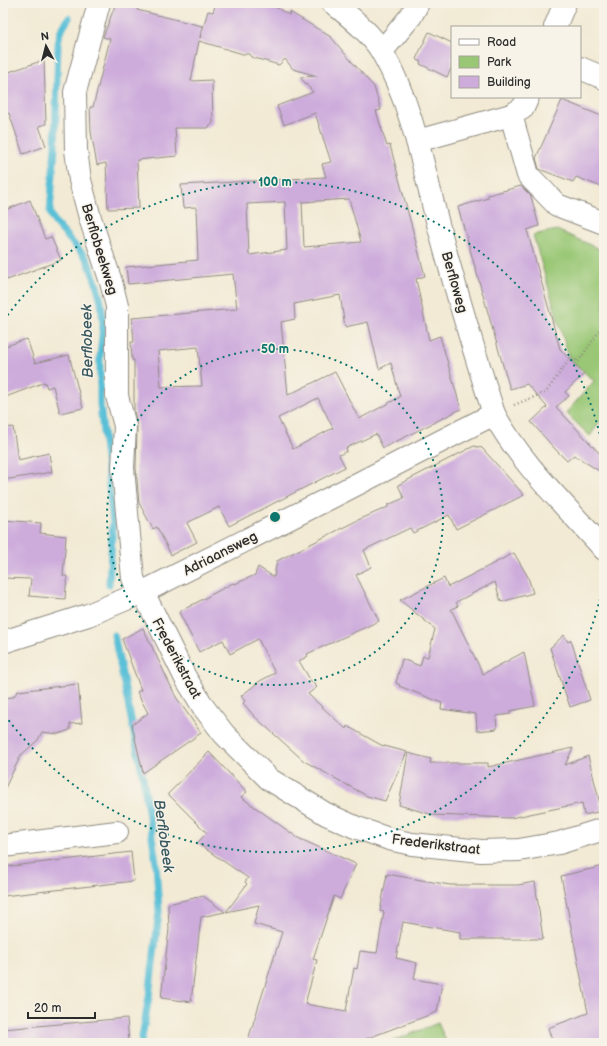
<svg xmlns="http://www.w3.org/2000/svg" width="607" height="1046" font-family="'Balsamiq Sans',sans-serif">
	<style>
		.green { fill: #99c775; stroke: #627950 }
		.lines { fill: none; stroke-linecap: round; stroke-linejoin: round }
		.stream { stroke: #5ac0d7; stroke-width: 7 }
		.building { fill: #cdacdc; fill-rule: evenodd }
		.minor-casing { stroke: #8e8a80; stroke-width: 24 }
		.path { stroke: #8e8a80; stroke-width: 2.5; stroke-dasharray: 1 3; stroke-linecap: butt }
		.minor { stroke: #fff; stroke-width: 22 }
		.ring { fill: none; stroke: #0f766e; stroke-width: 2; stroke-dasharray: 2 4 }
		.labels { text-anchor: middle; stroke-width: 3; stroke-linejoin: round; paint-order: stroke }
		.street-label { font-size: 14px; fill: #2b2b2b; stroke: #f7f3e8 }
		.water-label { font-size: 15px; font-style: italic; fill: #39585f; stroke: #f7f3e8 }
		.centre { fill: #0f766e; stroke: #f7f3e8; stroke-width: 2 }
		.ring-label { font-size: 12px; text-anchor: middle; font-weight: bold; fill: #0f766e; stroke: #f7f3e8; stroke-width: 3; stroke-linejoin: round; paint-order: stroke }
	</style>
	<rect width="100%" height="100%" fill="#f7f3e8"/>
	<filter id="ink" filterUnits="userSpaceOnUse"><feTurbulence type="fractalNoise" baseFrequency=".025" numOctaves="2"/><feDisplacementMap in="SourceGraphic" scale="8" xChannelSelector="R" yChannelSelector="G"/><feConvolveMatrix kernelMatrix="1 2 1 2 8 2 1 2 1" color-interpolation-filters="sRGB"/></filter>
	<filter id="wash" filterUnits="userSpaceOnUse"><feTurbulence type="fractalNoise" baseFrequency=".012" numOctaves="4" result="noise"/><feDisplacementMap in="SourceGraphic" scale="16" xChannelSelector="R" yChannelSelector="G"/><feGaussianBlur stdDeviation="0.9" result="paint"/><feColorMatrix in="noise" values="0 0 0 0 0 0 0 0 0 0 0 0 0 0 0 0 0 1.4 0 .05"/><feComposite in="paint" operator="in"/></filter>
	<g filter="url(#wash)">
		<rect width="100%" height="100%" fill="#f2ead4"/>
		<g class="green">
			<path d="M557,230L604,251V416L590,436L566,413L594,381L569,358L533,235Z"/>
			<path d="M438,1023L447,1043H388Z"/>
		</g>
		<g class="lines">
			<g class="stream">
				<path d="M69,18L60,32L58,44L55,147L50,212L55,223L87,259L96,283L101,301L103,325L100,357V405L113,522L109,584"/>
				<path d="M114,635L142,772L156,862L159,912L149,997L141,1043"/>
			</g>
		</g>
		<g id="blocks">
			<g class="building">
				<path d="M116,3H140L137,10L202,26L200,38L208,11L213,12L216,3H269L289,15L290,12L331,37L346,55L374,87L381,110L376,111L387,146L390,145L425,276L416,279L429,340L440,336L461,409L383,448L376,434L346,448L347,451L339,455L345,467L229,526L219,507L187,523L197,542L171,555L157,527L153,529L139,503L136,468L137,426L134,410V360H132L131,342H134L132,318L237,309L233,274L128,284L126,267L198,260L196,207L183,208L181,185L326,177L322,164L331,162L315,113L284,125L277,106L313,92L300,77L317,76L293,69L285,59L279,65L251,57L249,54H243L199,41L191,81L212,80L213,123L208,128H175L177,156L137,160L139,208L108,209L106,163L97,165L91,132L90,107H93L110,39L103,37ZM349,199L361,242L304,247L302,202ZM285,202L287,250L249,255L247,204ZM340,295L345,327L368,322L379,369L391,363L400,397L359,419L335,372L288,395L281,322L295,319L294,304ZM198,347L202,386L161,387L158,351ZM318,398L333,428L293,449L278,418Z"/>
				<path d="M429,32L452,43V67L447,77L420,64L421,62L416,59Z"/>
				<path d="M44,60L46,124L39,126L46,146L23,154L9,113L3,115V74Z"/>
				<path d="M562,100L604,117V188L576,177L573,182L539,169L536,158Z"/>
				<path d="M521,186L531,196L539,226L527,230L560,349L584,374L565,392L569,396L556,407L604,458V474L574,455L567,461L555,449L531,422L547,407L527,384L510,389L504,369L458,207L488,198V195Z"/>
				<path d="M30,200L45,239L51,237L61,260L7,280L3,268V211Z"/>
				<path d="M27,339L35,363L69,355L83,408L60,413L53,386L47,388L45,382L3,398V347Z"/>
				<path d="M13,427L18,460L49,453L52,472L3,480V428Z"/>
				<path d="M474,446L482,448L524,495L456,529L449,515L413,533L410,528L364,550L371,567L356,575L379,621L307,654L308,656L299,661L311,681L317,687L308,694L346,729L347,726L381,745L407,752L385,801L367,796L304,761L254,716L243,703L245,701L241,696L260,681L275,673L258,639L230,654L223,640L199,652L179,612L233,583L235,584L255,575L258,567L274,577L277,561L358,520L388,507V505L404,498L398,485Z"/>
				<path d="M3,520L41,523L40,533L66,536L63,576H67L65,599L29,596L31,579L3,578Z"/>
				<path d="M514,553L528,577L533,593L501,602L495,582L456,602L458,606L451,609L483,674L524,652L535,706L510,711L511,714L496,716L497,729L477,731L476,714L441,709L442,703L399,686L400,685L396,683L402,659L420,666L423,656L428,657L435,629L400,600L444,578L448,587Z"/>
				<path d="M143,628L176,697L201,733L143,773L132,725L148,713L137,692L141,690L122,639Z"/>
				<path d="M564,635L568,642L571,640L590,700L570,707L550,648Z"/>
				<path d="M78,684L82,723L70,724V730L58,734L42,732L38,740L21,755L3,792V698L13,697L18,691Z"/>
				<path d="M573,748L565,765L588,756L602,811L584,815L582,803L511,818L433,815L399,805L408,753L431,759L430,763H488V767Z"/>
				<path d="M209,752L247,792L241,797L298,838L356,864L340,899L334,896L313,959L317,960L305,1004L346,1011L354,968L357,969L360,951L377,953L384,912L380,911L387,874L450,885H518L535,882L543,939H460V932L403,922L396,958L417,963L414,979L442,984L437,1012L355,1043H247L282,932L254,924L259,905L226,912L247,884L245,882L248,878L197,843L207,833L168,794Z"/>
				<path d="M131,852L134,881L3,896V867Z"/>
				<path d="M604,866V1043H553L548,1028L588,1013L561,876Z"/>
				<path d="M203,896L225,912L201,917L191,1002L161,998L169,929L168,904Z"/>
				<path d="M127,1018L129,1043H3V1029Z"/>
			</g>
		</g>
	</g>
	<g filter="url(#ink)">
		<use href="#blocks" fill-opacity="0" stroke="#8e8a80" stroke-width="1"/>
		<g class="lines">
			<g class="minor-casing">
				<g id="minor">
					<path d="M99,3L75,92L76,150L80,180L90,218L111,282L117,306V396L125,426L123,468L126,502L133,578L139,593"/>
					<path d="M333,3C350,17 371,33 382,52C412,104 423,166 438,224C455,288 474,351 494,414C521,464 566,506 604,549"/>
					<path d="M555,27L565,3"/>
					<path d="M382,51L411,16L418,3"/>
					<path d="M580,68L604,78"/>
					<path d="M511,115L528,175L557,205L604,223"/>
					<path d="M417,141L511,115L523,108L528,97"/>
					<path d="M143,592L185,677L204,708L224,734L269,779L326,814L355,827L389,839L412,844L481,851L519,850L559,843L604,829"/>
					<path d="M3,642L88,615L143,592L330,498L494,414"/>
					<path d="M3,846L117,832"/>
				</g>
			</g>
			<path class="path" d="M514,405L546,392L572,356L578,362L604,324"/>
			<use href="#minor" class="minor"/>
		</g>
	</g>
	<g class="ring">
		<circle cx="275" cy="517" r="168"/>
		<path d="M604 581A335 335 0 0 1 4 714M4 320A335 335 0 0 1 604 453"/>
	</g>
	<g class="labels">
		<g class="street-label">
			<text transform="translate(100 249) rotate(73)" y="5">Berflobeekweg</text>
			<text transform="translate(455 282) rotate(74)" y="5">Berfloweg</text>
			<text transform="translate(220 553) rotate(-27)" y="5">Adriaansweg</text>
			<text transform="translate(177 658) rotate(62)" y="5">Frederikstraat</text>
			<text transform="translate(436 844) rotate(7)" y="5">Frederikstraat</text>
		</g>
		<g class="water-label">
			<text transform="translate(87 341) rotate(-91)" y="5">Berflobeek</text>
			<text transform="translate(164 836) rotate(82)" y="5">Berflobeek</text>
		</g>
	</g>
	<circle cx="275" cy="517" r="6" class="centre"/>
	<g class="ring-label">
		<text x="275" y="186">100 m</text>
		<text x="275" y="353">50 m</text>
	</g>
	<rect width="607" height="1046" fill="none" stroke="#f7f3e8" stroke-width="16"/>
	<rect x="451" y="26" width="130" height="72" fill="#f7f3e8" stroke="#a5a39c"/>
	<rect x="459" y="39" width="20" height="6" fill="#ffffff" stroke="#a5a39c"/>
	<text x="487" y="46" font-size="12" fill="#2b2b2b">Road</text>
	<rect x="459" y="56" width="20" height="12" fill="#99c775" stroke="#a5a39c"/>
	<text x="487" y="66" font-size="12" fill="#2b2b2b">Park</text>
	<rect x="459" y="76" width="20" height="12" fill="#cdacdc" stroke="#a5a39c"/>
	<text x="487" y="86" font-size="12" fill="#2b2b2b">Building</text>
	<g transform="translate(46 46) rotate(353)" stroke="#f7f3e8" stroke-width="3" paint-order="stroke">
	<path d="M0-3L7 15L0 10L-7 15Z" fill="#2b2b2b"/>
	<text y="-6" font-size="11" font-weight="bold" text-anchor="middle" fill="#2b2b2b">N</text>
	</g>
	<path d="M28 1012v6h67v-6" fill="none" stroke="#2b2b2b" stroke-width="2"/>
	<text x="34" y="1012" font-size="12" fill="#2b2b2b" stroke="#f7f3e8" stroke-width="3" paint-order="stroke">20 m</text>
</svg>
